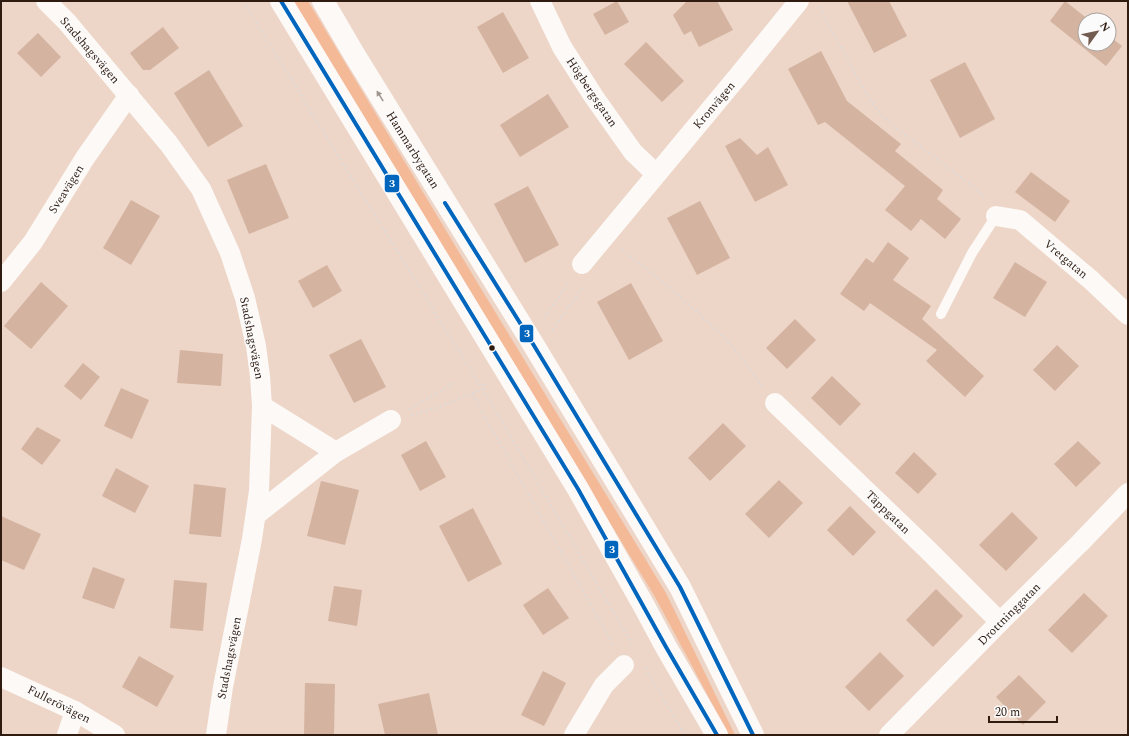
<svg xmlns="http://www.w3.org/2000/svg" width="1129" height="736" font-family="Spectral,serif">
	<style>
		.green { fill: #f4ba98 }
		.building { fill: #d4b4a1 }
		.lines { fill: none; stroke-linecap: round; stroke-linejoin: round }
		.path { stroke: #e0d8d3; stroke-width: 2.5; stroke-dasharray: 2 3; stroke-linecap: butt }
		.service { stroke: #fcf9f7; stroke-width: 10 }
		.minor { stroke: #fcf9f7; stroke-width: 20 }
		.secondary { stroke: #fcf9f7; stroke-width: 22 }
		.bus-1-casing { stroke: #fbfbfb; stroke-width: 7 }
		.bus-1 { stroke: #0065bd; stroke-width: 4 }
		.oneway { fill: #a0958f }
		.bus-dot { fill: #2f1b10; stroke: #fbfbfb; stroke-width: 1.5 }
		.labels { text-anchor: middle; stroke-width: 3; stroke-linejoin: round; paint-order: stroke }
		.street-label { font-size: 12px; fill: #2f1b10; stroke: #fbfbfb }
		.line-badge { stroke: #fbfbfb; stroke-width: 1.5 }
		.badge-label { font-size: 11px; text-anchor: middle; font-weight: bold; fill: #fff }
	</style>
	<rect width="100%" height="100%" fill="#edd5c7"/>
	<path class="green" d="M293,1H308L480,287L666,593L735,735H729L655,597Z"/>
	<g class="building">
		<path d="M617,1L629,22L605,35L593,14Z"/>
		<path d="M687,1H717L733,30L699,47L691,31L684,35L673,15Z"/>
		<path d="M847,1H889L907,36L874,53Z"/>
		<path d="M1065,1L1089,20H1085V44H1109V36L1122,46L1106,66L1050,21Z"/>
		<path d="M503,12L529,58L503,73L477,27Z"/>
		<path d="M163,27L179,48L150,70H143L130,53Z"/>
		<path d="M38,33L61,57L41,77L17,53Z"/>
		<path d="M646,42L684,81L662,102L624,64Z"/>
		<path d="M821,51L847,101L901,144L895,151L943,190L937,199L961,219L945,239L921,219L911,231L885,210L905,186L825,122L818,125L788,69Z"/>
		<path d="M965,62L995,119L960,138L930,80Z"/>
		<path d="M209,70L243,126L208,147L174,93Z"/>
		<path d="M548,94L569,127L520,157L500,125Z"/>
		<path d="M740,138L757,155L768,147L788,185L755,202L725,146Z"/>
		<path d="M266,164L289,218L249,234L227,180Z"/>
		<path d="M1031,172L1070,201L1055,222L1015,192Z"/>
		<path d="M528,186L559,245L525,263L494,204Z"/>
		<path d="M131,200L160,216L131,265L103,248Z"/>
		<path d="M700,201L730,258L697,275L667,218Z"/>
		<path d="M888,242L909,258L893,280L931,306L922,319L984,376L965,397L926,361L937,350L870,303L864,311L840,294L866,258L873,263Z"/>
		<path d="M1015,262L1047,282L1025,317L993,298Z"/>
		<path d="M327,265L342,291L313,308L298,281Z"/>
		<path d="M41,282L68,306L31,349L4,326Z"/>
		<path d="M631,283L663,341L629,360L597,302Z"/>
		<path d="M795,319L816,340L787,369L766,348Z"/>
		<path d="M361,339L386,387L354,403L329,355Z"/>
		<path d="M1057,345L1079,366L1055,391L1033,370Z"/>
		<path d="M180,350L223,354L221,386L177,383Z"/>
		<path d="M83,363L100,377L81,400L64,386Z"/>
		<path d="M832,376L861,404L840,426L811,398Z"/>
		<path d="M121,388L149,400L132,439L104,426Z"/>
		<path d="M723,423L746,446L710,481L688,458Z"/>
		<path d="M37,427L61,440L42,465L21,449Z"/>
		<path d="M426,441L446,477L420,491L401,455Z"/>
		<path d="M1078,441L1101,463L1076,487L1054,464Z"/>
		<path d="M914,452L937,474L918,494L895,473Z"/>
		<path d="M116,468L149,486L135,513L102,496Z"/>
		<path d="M779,480L803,503L769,538L745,514Z"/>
		<path d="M321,481L359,490L345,545L307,536Z"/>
		<path d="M194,484L226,488L221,537L189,534Z"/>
		<path d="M850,506L876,532L853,556L827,530Z"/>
		<path d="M473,508L502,564L468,582L439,526Z"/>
		<path d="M1012,512L1038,538L1006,571L979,545Z"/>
		<path d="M1,516L41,534L24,570L1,560Z"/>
		<path d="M93,567L125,579L114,609L82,598Z"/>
		<path d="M174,580L207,583L203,631L170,628Z"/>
		<path d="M334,586L362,590L357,626L328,621Z"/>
		<path d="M548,588L569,618L543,635L523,605Z"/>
		<path d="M936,589L963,616L933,647L906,620Z"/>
		<path d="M1084,593L1108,616L1072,653L1048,630Z"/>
		<path d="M880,652L904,676L869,711L845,687Z"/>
		<path d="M139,656L174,676L157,707L122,687Z"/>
		<path d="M543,671L566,683L544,726L521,715Z"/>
		<path d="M1019,675L1046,702L1023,725L996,697Z"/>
		<path d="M305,683L335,684L334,735H304Z"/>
		<path d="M429,693L438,735H385L378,704Z"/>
	</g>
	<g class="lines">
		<g class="path">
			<path d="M243,1L466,363L483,389L632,644"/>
			<path d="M819,7L866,94L878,111L897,129L980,192L985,199"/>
			<path d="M622,250C663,281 703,314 737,352C746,363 754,375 763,387"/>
			<path d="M544,318L570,281"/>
			<path d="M552,330L584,286"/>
			<path d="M472,394L614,646"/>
			<path d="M409,409L456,382"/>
			<path d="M411,415L436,408L483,389L485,381"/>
			<path d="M645,668L685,735"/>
		</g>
		<path class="service" d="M941,314L972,253L996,216"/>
		<g class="minor">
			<path d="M46,1L67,22L169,144L201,189L230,253L245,298L256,346L260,376L262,406L259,491L252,539L223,687L216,735"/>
			<path d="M540,1L562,47L594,97L633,152L656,174"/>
			<path d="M996,216L1020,220L1091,280L1128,315"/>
			<path d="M582,264L739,75L799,1"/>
			<path d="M1,282L33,242L85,158L129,95"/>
			<path d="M775,403L927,549L1000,622"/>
			<path d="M262,406L336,452"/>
			<path d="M256,515L336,452L391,420"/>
			<path d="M1,677L75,711L115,735"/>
			<path d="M67,735L75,711"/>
			<path d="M574,735L604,685L624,665"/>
			<path d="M889,735L1000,622L1080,543L1128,493"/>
		</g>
		<g class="secondary">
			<path d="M281,1L578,489L644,606L666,647L717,735"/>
			<path d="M323,1L354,54L530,339L680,587L753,735"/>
		</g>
		<g class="bus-1-casing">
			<g id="bus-1">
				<path d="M281,1L578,489L666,647L717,735"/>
				<path d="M445,203L530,339L680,587L753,735"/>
			</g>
		</g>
		<use href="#bus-1" class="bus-1"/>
	</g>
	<defs><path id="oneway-solid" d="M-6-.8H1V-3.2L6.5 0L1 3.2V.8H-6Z"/></defs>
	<use class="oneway" href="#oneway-solid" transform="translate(380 96) rotate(-122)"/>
	<circle class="bus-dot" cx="492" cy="348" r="3.5"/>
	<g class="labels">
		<g class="street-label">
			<text transform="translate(90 50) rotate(49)" y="4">Stadshagsvägen</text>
			<text transform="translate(592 92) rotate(56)" y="4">Högbergsgatan</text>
			<text transform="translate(714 105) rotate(-50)" y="4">Kronvägen</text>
			<text transform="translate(413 150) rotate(58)" y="4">Hammarbygatan</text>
			<text transform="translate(66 189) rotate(-58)" y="4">Sveavägen</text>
			<text transform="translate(1066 259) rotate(40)" y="4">Vretgatan</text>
			<text transform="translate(252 338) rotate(79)" y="4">Stadshagsvägen</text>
			<text transform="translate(888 512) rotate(44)" y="4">Täppgatan</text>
			<text transform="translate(1009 614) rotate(-45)" y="4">Drottninggatan</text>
			<text transform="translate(229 658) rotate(-79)" y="4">Stadshagsvägen</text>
			<text transform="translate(59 704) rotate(27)" y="4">Fullerövägen</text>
		</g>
	</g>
	<g class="line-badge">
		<rect x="384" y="174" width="16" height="19" rx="4" fill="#0065bd"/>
		<rect x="519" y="324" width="15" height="19" rx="4" fill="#0065bd"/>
		<rect x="604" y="540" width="15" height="19" rx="4" fill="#0065bd"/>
	</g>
	<g class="badge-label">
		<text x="392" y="187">3</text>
		<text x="527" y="337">3</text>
		<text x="612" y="553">3</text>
	</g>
	<rect width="1129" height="736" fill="none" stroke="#2f1b10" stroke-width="4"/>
	<g transform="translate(1097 32) rotate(57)"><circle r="19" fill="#fbfbfb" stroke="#a9a19d"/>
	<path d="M0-3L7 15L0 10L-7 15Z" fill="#725c50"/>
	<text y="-6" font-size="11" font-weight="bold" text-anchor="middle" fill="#2f1b10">N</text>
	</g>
	<path d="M989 716v6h68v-6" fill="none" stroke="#2f1b10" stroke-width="2"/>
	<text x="995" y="716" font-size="12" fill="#2f1b10" stroke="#fbfbfb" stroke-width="3" paint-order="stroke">20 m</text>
</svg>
